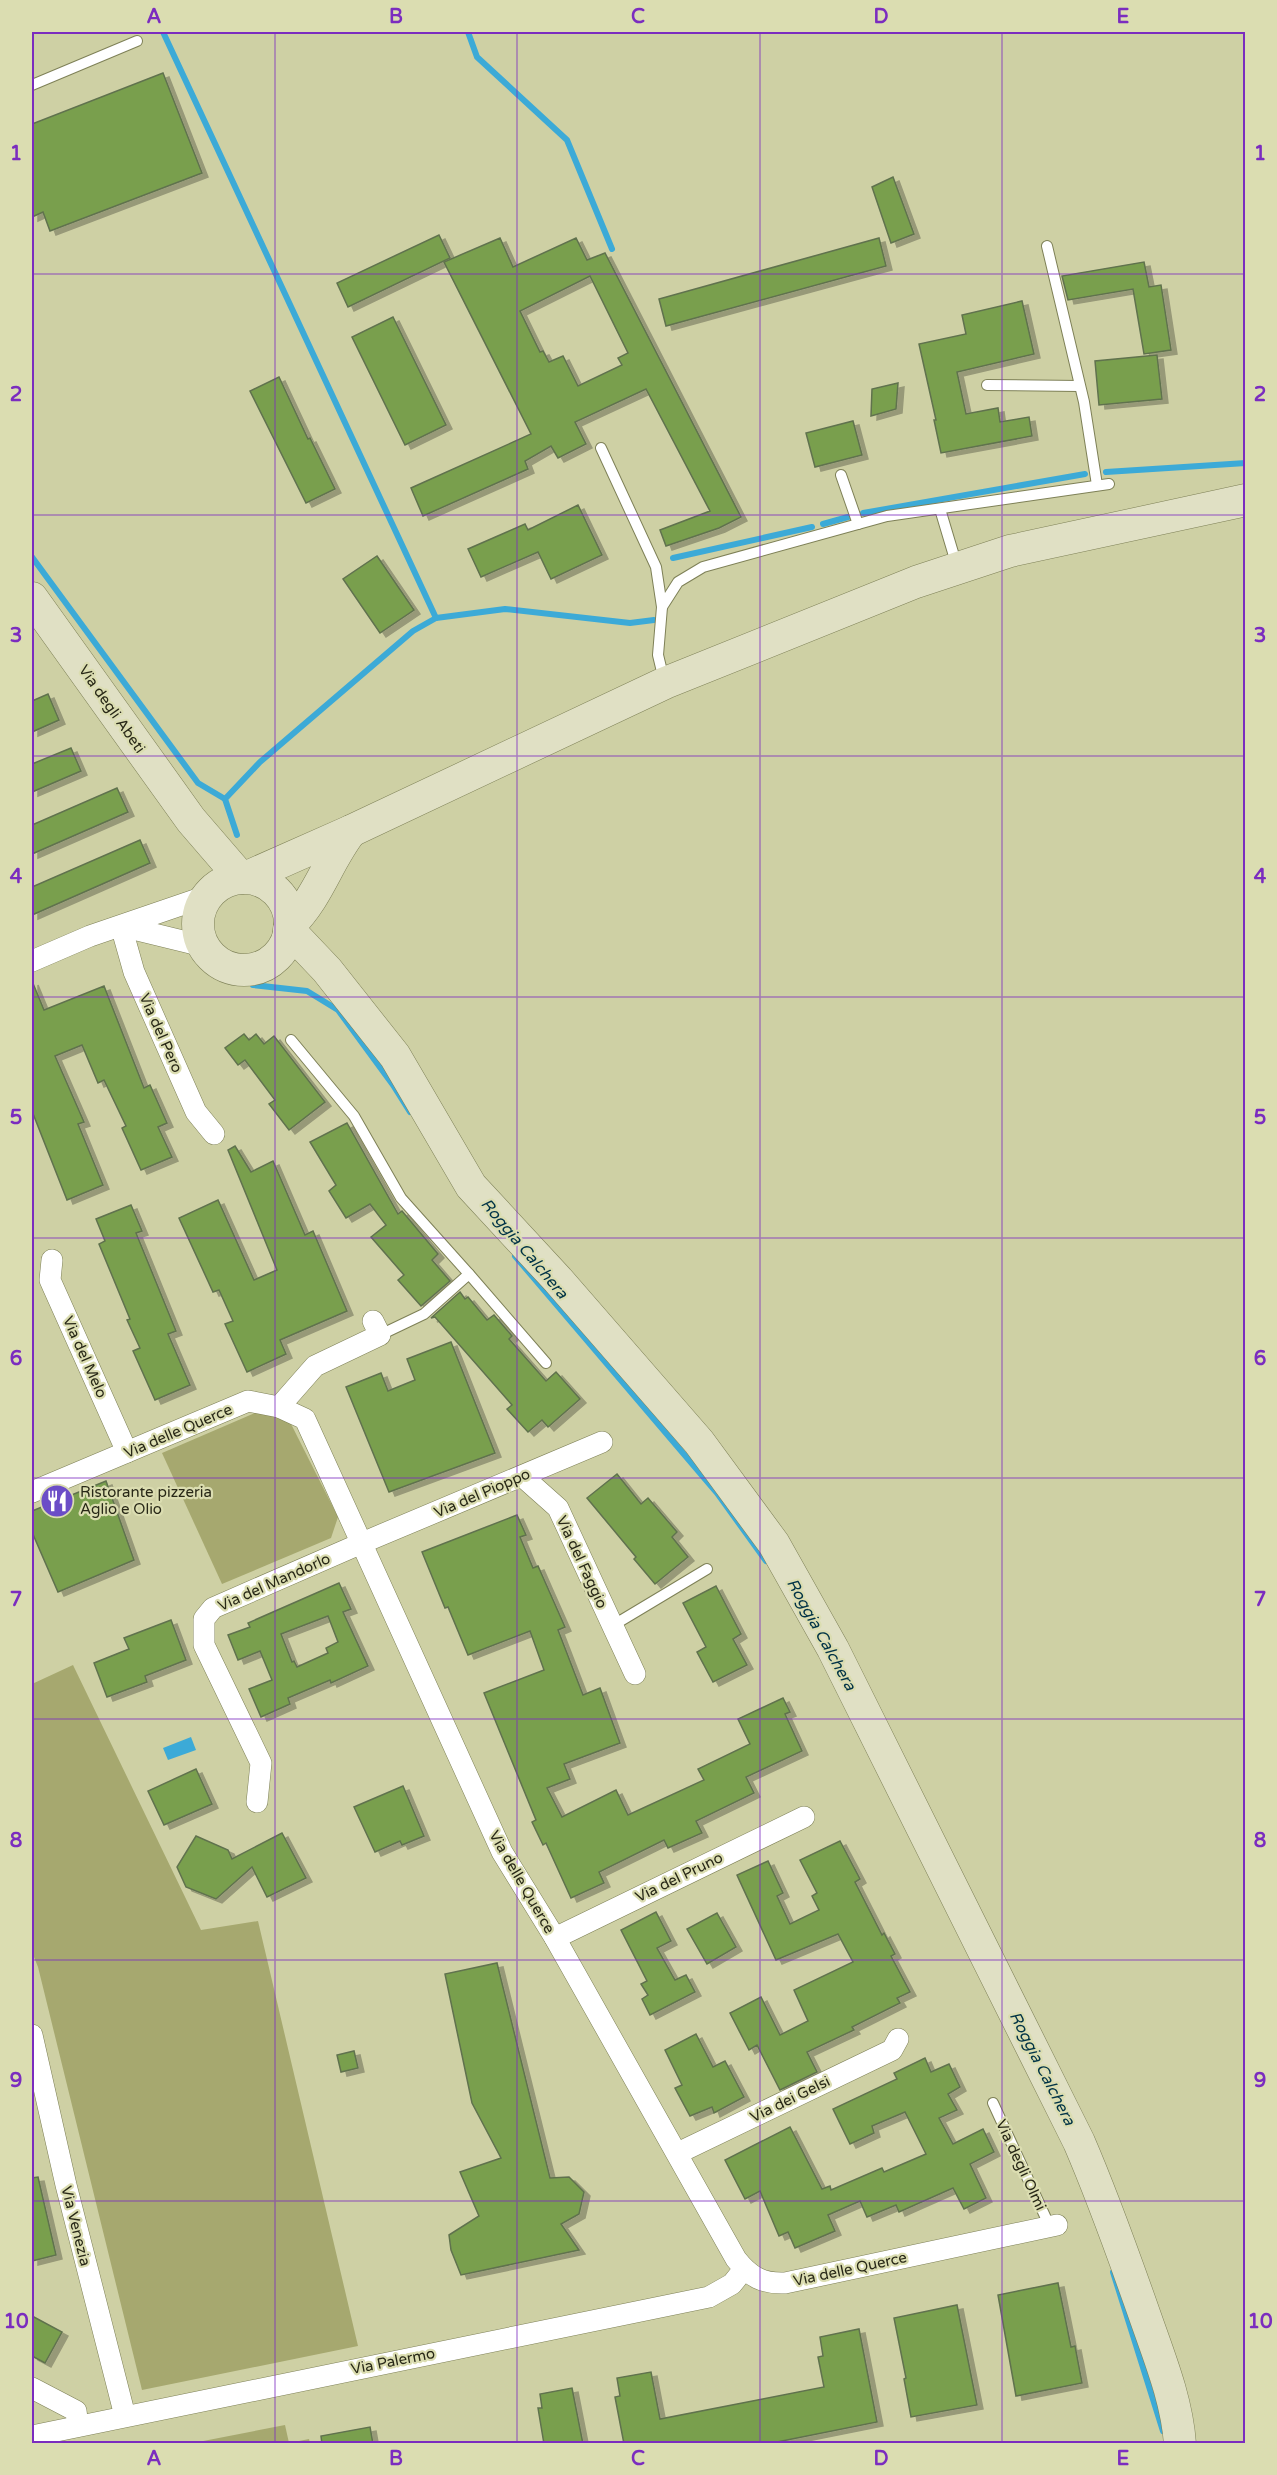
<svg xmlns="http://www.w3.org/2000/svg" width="1277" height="2475" font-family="'Varela Round',sans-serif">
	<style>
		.green { fill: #a6a86f }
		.water { fill: #3caad7 }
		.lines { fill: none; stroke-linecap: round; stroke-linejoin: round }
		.stream { stroke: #3caad7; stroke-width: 6 }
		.building { fill: #799f4e; stroke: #60724e; stroke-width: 1.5; fill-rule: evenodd; filter: url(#shadow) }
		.lane-casing { stroke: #7e8057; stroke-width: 12 }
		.street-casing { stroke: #7e8057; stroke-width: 22 }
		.secondary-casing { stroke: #7e8057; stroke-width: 33 }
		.lane { stroke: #fff; stroke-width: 10 }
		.street { stroke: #fff; stroke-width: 21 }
		.secondary { stroke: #e0e0c4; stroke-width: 32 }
		.grid { fill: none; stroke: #7b2cbf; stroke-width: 1.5; stroke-opacity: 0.55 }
		.labels { text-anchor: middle; stroke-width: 4.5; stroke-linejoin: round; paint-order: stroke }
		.street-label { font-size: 15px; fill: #282817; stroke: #dbddb1 }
		.poi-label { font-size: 15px; fill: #282817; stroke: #dbddb1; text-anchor: start }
		.water-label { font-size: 16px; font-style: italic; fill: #013346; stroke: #dbddb1 }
		.neatline { fill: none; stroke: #7b2cbf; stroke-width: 2 }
		.grid-label { font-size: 20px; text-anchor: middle; font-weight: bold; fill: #7b2cbf }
	</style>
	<defs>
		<filter id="shadow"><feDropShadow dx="6" dy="4" stdDeviation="0" flood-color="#0004"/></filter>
	</defs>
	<rect width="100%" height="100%" fill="#ced0a4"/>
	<g class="green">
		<path d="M257,1412L289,1420L338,1517L331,1538L222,1584L162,1453Z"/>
		<path d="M73,1665L201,1930L258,1921L358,2346L142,2390L38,1967L32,1952V1684Z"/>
		<path d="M285,2425L289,2443L309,2439L310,2443H193Z"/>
	</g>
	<path class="water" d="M191,1737L196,1750L168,1760L163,1748Z"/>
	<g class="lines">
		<g class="stream">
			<path d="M163,32L436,618"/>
			<path d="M468,32L477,57L567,140L612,249"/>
			<path d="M1106,472L1246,463"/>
			<path d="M863,513L1085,474"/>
			<path d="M823,524L848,517"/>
			<path d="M32,557L198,783L225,799"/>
			<path d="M673,558L812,527"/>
			<path d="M237,835L225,799L260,762L413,631L436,618L505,609L630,623L654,620"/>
			<path d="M253,985L307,991L338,1010L393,1085L410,1112"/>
			<path d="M515,1256L717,1493L766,1561"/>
			<path d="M1113,2272L1163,2431"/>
		</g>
	</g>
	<g class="building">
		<path d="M163,73L202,173L50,231L43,212L32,217V124Z"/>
		<path d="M893,177L914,234L891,243L872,187Z"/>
		<path d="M439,235L450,258L348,307L337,283Z"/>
		<path d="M500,238L513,267L576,238L587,260L605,253L741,517L719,528L666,546L660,530L710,511L646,389L575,422L586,444L558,458L551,446L525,461L528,469L423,516L411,488L531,434L444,262ZM590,276L628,353L618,358L622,365L578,386L563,356L549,362L543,351L540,352L520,311Z"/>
		<path d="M879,238L886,266L666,326L659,299Z"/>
		<path d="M1144,262L1149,287L1161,285L1171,350L1144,354L1133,289L1068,300L1062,276Z"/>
		<path d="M1022,301L1034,354L957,372L966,414L998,408L1000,422L1029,417L1032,436L941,453L934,420H936L919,344L966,334L962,315Z"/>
		<path d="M393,317L446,425L405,445L352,337Z"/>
		<path d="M1157,355L1162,399L1099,405L1095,361Z"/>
		<path d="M279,377L308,439L310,438L335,489L306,503L250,391Z"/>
		<path d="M898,383L896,409L871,416L872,389Z"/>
		<path d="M853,421L862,455L815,467L806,433Z"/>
		<path d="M578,505L602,555L551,579L538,552L481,577L468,549L525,524L528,530Z"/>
		<path d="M377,556L414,610L380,633L343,579Z"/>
		<path d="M48,694L59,720L32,732V701Z"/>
		<path d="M71,748L81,771L32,792V764Z"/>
		<path d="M117,788L128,812L32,854V825Z"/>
		<path d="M140,840L150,863L32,915V887Z"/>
		<path d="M32,981L44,1010L104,986L144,1088L150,1085L167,1123L158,1127L172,1157L141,1170L122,1128L126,1126L104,1080L98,1083L82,1045L55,1056L84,1122L78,1124L103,1185L67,1200L32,1111Z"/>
		<path d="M244,1034L249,1040L256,1034L264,1044L274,1036L325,1102L289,1130L269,1104L275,1100L245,1060L238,1065L225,1048Z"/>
		<path d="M347,1123L398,1214L402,1211L438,1254L432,1260L450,1281L421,1306L398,1280L404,1275L371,1237L386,1225L370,1204L346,1218L329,1191L336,1185L310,1142Z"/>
		<path d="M235,1146L251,1172L273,1161L305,1235L313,1231L347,1311L280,1340L286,1354L247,1372L225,1324L233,1321L219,1290L213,1292L179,1218L218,1200L254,1280L277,1270L228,1150Z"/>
		<path d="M131,1205L142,1231L136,1233L176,1331L168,1334L190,1385L155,1400L133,1351L140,1348L127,1320L130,1319L99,1244L105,1241L96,1219Z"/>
		<path d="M460,1292L465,1299L468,1297L487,1320L494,1315L512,1336L509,1339L546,1381L556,1372L580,1399L548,1427L542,1420L528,1432L507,1409L512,1405L435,1317L431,1318Z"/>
		<path d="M451,1342L495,1453L389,1492L346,1387L381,1373L388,1391L415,1380L407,1359Z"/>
		<path d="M617,1474L641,1504L648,1498L677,1532L672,1537L688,1557L655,1584L634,1559L636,1557L587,1498Z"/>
		<path d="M106,1481L134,1560L58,1592L32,1532V1511Z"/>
		<path d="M517,1515L526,1535L520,1537L533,1568L538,1566L565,1627L558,1630L583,1695L600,1688L620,1743L564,1764L570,1779L547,1788L562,1817L616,1790L628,1815L704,1780L698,1769L750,1744L738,1719L783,1698L790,1712L785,1714L802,1751L746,1777L754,1793L696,1821L702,1833L668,1848L664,1840L599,1872L604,1883L571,1898L546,1843L543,1845L532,1822L536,1820L484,1693L544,1670L530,1631L468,1655L448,1607L445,1608L422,1552Z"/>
		<path d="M339,1583L351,1609L343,1612L368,1666L331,1683L330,1680L288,1698L290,1704L261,1717L249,1689L272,1680L260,1651L238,1660L228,1635L250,1627L248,1623ZM328,1616L338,1642L326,1648L328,1653L297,1667L294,1661L292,1662L281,1634Z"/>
		<path d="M716,1586L741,1634L733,1639L747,1665L713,1682L697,1652L706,1647L683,1603Z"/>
		<path d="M171,1620L186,1660L145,1676L147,1682L107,1697L94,1663L129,1649L124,1638Z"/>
		<path d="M196,1769L212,1804L164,1825L148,1791Z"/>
		<path d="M403,1786L424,1836L402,1845L400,1841L375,1852L354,1807Z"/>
		<path d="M282,1833L306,1878L267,1897L252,1867L216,1899L186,1887L177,1867L196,1836L228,1850L232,1859Z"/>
		<path d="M840,1841L860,1879L855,1882L882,1935L884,1933L895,1954L891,1956L910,1992L897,1998L900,2003L852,2027L854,2030L807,2052L817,2072L780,2090L757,2045L749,2050L730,2013L761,1997L780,2035L808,2021L794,1990L853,1962L838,1934L776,1960L737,1875L768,1861L783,1893L777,1896L790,1924L819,1910L812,1896L817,1893L800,1860Z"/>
		<path d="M656,1912L671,1941L657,1948L675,1980L686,1975L695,1992L650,2015L642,1999L648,1995L641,1984L647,1981L621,1930Z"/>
		<path d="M717,1913L736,1947L707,1964L687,1929Z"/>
		<path d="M497,1963L550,2178L569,2177L584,2192L579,2214L561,2224L579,2250L461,2275L451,2250L449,2235L479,2216L460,2172L501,2158L472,2103L445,1974Z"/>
		<path d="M696,2034L713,2067L725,2061L744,2097L714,2113L712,2107L690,2116L675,2088L682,2085L665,2050Z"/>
		<path d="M354,2051L358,2068L341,2072L337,2055Z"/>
		<path d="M925,2058L931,2072L949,2064L960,2087L948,2094L957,2110L939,2118L953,2144L983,2129L994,2152L970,2164L986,2198L964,2209L953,2188L899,2212L896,2205L867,2217L860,2201L828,2215L835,2231L795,2248L788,2232L779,2236L760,2191L745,2199L725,2160L790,2127L822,2189L830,2186L831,2190L882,2168L884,2172L926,2154L905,2112L872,2126L874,2133L850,2144L833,2109L897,2079L894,2073Z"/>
		<path d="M38,2177L56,2255L32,2261V2178Z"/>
		<path d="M1058,2283L1071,2347L1075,2346L1082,2383L1016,2396L998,2295Z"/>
		<path d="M957,2305L977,2405L911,2417L904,2379L906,2378L894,2318Z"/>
		<path d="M32,2316L62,2332L45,2363L32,2356Z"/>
		<path d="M859,2329L877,2422L767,2444H624L615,2397L620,2396L617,2378L651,2372L660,2419L824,2387L818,2357L823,2356L820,2337Z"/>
		<path d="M572,2388L583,2444H544L538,2408H542L540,2394Z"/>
		<path d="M370,2427L373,2444H322L321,2436Z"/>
	</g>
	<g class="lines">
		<g class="lane-casing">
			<g id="lane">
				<path d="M32,85L137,41"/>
				<path d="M1047,246L1084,402L1097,485"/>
				<path d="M987,385L1079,386"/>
				<path d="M601,448L656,567L662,607L658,655L664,680"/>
				<path d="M841,475L858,524"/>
				<path d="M940,509L957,566"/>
				<path d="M662,607L678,582L703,567L887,516L1109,484"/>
				<path d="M291,1040L354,1116L401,1198L469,1274"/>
				<path d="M380,1335L424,1314L469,1274L546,1363"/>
				<path d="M612,1626L707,1569"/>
				<path d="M993,2103L1050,2227"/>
			</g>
		</g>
		<g class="street-casing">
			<g id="street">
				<path d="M121,926L134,972L196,1112L214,1134"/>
				<path d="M121,926L203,946"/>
				<path d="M32,961L90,936L207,896"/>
				<path d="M52,1260L50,1280L127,1452"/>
				<path d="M279,1407L315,1366L380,1335L373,1321"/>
				<path d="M522,1476L558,1508L635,1674"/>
				<path d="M32,1492L248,1401L279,1407L305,1419L502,1852L555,1938L736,2259C750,2277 763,2284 785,2283L1057,2225"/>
				<path d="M257,1802L261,1763L204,1645V1619L213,1608L362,1543L602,1442"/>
				<path d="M555,1938L804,1817"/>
				<path d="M32,2035L66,2185L125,2416"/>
				<path d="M678,2153L892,2050L898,2039"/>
				<path d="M32,2388L76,2411L78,2426"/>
				<path d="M32,2436L709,2297L732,2284L744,2269"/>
			</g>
		</g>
		<g class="secondary-casing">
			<g id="secondary">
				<path d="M32,598L191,820L241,878"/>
				<path d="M247,877L351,831L665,683L916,582L1010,551L1246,500"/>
				<circle cx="244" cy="924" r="46"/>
				<path d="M290,925C319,896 327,862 351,831"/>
				<path d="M289,930L327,970L395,1056L471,1186L558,1280L699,1442L774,1544L833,1649L1079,2142C1104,2200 1125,2259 1146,2319C1160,2359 1177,2401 1180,2444"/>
			</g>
		</g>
		<use href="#lane" class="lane"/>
		<use href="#street" class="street"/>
		<use href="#secondary" class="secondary"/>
	</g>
	<path class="grid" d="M275,32V2444M517,32V2444M760,32V2444M1002,32V2444M32,274H1246M32,515H1246M32,756H1246M32,997H1246M32,1238H1246M32,1478H1246M32,1719H1246M32,1960H1246M32,2201H1246"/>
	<defs>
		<g id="restaurant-disc" transform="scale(1.725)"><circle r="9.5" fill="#6b4dc7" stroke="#dbddb1"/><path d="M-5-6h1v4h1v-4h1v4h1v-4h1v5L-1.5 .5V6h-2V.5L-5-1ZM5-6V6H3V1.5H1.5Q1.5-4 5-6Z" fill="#fff"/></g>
	</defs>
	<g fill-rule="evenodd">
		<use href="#restaurant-disc" x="57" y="1501"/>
	</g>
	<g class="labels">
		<g class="street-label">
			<text transform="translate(112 709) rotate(55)" y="5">Via degli Abeti</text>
			<text transform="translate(161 1033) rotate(66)" y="5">Via del Pero</text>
			<text transform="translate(85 1357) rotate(66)" y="5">Via del Melo</text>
			<text transform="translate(178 1431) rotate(-23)" y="5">Via delle Querce</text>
			<text transform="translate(482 1493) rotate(-23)" y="5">Via del Pioppo</text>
			<text transform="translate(582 1562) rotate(65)" y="5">Via del Faggio</text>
			<text transform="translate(274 1582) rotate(-24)" y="5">Via del Mandorlo</text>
			<text transform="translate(679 1877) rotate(-26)" y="5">Via del Pruno</text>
			<text transform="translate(522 1882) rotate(60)" y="5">Via delle Querce</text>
			<text transform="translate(790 2099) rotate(-26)" y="5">Via dei Gelsi</text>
			<text transform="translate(1021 2165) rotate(65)" y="5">Via degli Olmi</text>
			<text transform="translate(76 2226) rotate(76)" y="5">Via Venezia</text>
			<text transform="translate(850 2269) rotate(-12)" y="5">Via delle Querce</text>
			<text transform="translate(393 2361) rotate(-11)" y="5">Via Palermo</text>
		</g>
		<g class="poi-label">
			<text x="80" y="1497">Ristorante pizzeria<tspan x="80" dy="17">Aglio e Olio</tspan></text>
		</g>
		<g class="water-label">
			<text transform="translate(525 1248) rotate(50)" y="6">Roggia Calchera</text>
			<text transform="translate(822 1634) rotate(61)" y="6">Roggia Calchera</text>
			<text transform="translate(1043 2068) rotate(63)" y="6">Roggia Calchera</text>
		</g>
	</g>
	<rect width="1277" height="2475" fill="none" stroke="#dbddb1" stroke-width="66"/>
	<rect x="33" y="33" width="1211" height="2409" class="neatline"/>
	<g class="grid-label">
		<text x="154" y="23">A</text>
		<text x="396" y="23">B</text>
		<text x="638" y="23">C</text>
		<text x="881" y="23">D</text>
		<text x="1123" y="23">E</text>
		<text x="16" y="160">1</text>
		<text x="1260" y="160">1</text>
		<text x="16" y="401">2</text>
		<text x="1260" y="401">2</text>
		<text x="16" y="642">3</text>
		<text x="1260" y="642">3</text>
		<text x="16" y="883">4</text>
		<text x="1260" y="883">4</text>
		<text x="16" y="1124">5</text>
		<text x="1260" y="1124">5</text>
		<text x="16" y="1365">6</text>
		<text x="1260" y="1365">6</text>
		<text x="16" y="1606">7</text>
		<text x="1260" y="1606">7</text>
		<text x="16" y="1847">8</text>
		<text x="1260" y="1847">8</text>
		<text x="16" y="2087">9</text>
		<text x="1260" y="2087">9</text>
		<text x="16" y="2328">10</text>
		<text x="1260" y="2328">10</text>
		<text x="154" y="2465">A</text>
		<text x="396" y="2465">B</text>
		<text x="638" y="2465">C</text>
		<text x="881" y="2465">D</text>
		<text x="1123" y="2465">E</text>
	</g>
</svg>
